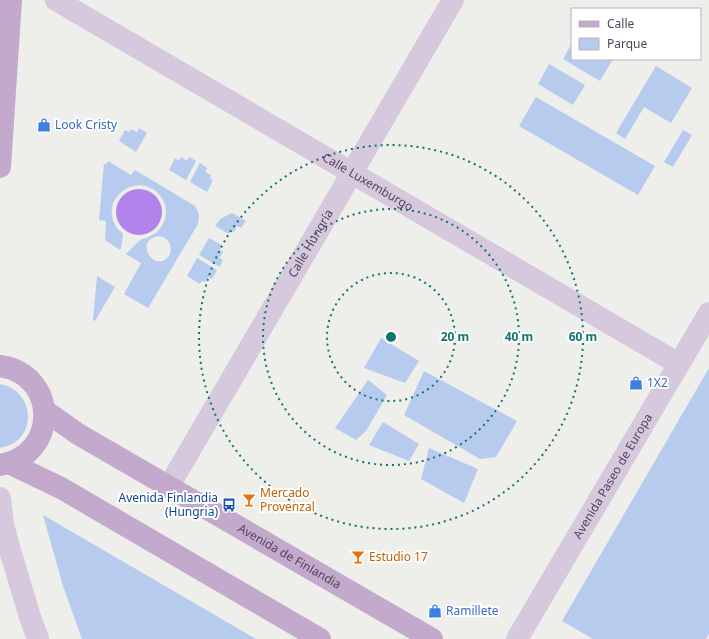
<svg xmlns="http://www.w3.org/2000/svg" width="709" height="639" font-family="'Noto Sans',sans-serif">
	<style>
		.green { fill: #b7cbee; fill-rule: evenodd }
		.water { fill: #b383ec }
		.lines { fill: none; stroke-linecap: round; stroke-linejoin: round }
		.minor { stroke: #d7c9dd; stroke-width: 22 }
		.major { stroke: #c3aacc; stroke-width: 22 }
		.ring { fill: none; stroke: #0f766e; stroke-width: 2; stroke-dasharray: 2 4 }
		.labels { text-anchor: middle; stroke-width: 4; stroke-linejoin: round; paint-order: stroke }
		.shop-label { font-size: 12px; fill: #366cbe; stroke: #fff; text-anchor: start }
		.street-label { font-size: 12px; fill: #534459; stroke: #fff }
		.food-label { font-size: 12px; fill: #c56008; stroke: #fff; text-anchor: start }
		.transit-label { font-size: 12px; fill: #164399; stroke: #fff; text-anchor: end }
		.centre { fill: #0f766e; stroke: #fff; stroke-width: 2 }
		.ring-label { font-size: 12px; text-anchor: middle; font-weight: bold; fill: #0f766e; stroke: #fff; stroke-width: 4; stroke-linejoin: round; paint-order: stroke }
	</style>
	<rect width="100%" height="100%" fill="#eeeeeb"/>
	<g class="green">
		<path d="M572,43V59H613L600,81L563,59Z"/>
		<path d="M549,64L585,85L573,105L538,84Z"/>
		<path d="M656,66L692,88L671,123L644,107L625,139L616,133Z"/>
		<path d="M536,97L655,166L638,195L519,126Z"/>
		<path d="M139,128L147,133L136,152L119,141L125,130L129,132L131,129L137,132Z"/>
		<path d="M683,130L692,135L673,167L664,162Z"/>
		<path d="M181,157L187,161L189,157L196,161L186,180L169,170L175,158L179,161Z"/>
		<path d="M108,161L131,175L135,170L195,206L199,214L198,224L148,308L124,294L141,263L126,254C131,249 136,243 142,239C144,238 148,238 150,236C156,234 160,229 163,224C167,217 167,207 163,200C143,166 96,197 117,228C119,230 121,232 123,234L122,244L120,250L105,240L106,221L99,220L104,163L106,165ZM159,236C161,237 163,237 165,238C171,242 173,252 168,257C155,273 132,241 159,236Z"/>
		<path d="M200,163L207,168L205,172L211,175L210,178L213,180L207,192L190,182Z"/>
		<path d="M232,213L246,221L241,228L237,226L234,232L231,231L229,234L215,226L220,219Z"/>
		<path d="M209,238L222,245L220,250L223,252L219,258L223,260L220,267L199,255Z"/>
		<path d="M197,258L217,270L212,279L208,277L205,282L202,281L200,284L187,276Z"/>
		<path d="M97,276L115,287L95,321L93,320Z"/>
		<path d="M381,338L419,361L405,383L364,368Z"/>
		<path d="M709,368V634L706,639H593L562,621Z"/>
		<path d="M424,371L517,421L496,457L480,459L404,415Z"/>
		<path d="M368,380L387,395L366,431L356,440L335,428Z"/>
		<path d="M0,384C25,388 37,418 20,438C15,444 7,446 0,448Z"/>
		<path d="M383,422L419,444L409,461L369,445Z"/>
		<path d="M429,448L478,469L464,503L421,479Z"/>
		<path d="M43,515L256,639H82L63,586Z"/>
	</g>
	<circle class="water" cx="139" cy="212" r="23"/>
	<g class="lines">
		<g class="minor">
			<path id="s1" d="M56,0L679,364"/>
			<path id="s2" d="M169,486L453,0"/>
			<path d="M0,498L3,524L9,547L30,617L38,639"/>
			<path id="s3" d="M517,639L709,313"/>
		</g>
		<g class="major">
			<path d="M0,167L11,0"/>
			<path d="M0,366C58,374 60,455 0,465"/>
			<path id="s4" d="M44,410L78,434L432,639"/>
			<path d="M9,463L61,488L320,639"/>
		</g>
	</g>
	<g class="ring">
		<circle cx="391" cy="337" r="64"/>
		<circle cx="391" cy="337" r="128"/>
		<circle cx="391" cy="337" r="192"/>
	</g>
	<defs>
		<g id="shop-bare" transform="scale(1.08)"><path d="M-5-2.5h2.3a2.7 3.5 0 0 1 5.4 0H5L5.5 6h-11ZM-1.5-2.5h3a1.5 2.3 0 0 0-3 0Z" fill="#3f7fe0" stroke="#fff" stroke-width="2.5" paint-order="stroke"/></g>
		<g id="bar-bare" transform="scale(1.08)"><path d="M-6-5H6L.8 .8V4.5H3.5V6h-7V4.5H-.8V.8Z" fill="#e8710a" stroke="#fff" stroke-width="2.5" paint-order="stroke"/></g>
		<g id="bus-bare" transform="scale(1.08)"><path d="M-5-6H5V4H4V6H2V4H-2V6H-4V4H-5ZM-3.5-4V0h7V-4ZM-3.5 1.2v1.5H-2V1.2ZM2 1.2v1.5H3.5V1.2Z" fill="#1a4fb4" stroke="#fff" stroke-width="2.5" paint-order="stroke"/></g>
	</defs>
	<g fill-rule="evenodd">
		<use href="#shop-bare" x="44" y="125"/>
		<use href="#shop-bare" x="636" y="383"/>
		<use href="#bar-bare" x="249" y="500"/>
		<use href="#bus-bare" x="229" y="505"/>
		<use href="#bar-bare" x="358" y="557"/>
		<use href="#shop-bare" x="435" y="611"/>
	</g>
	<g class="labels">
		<g class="shop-label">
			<text x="55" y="129">Look Cristy</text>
			<text x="647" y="387">1X2</text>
			<text x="446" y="615">Ramillete</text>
		</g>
		<g class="street-label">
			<text dy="4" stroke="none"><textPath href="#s1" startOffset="361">Calle Luxemburgo</textPath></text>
			<text dy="4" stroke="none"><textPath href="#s2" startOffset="281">Calle Hungría</textPath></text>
			<text dy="4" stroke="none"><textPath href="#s3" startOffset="189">Avenida Paseo de Europa</textPath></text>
			<text dy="4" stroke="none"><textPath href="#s4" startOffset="286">Avenida de Finlandia</textPath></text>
		</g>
		<g class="food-label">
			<text x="260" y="497">Mercado<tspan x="260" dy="14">Provenzal</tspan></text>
			<text x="369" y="561">Estudio 17</text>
		</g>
		<g class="transit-label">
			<text x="218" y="502">Avenida Finlandia<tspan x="218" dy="14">(Hungria)</tspan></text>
		</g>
	</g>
	<circle cx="391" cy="337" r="6" class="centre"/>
	<g class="ring-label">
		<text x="455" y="341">20 m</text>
		<text x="519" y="341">40 m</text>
		<text x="583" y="341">60 m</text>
	</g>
	<rect x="571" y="8" width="130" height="52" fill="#ffffff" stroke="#bab4bd"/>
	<rect x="579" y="21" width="20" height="6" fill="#c3aacc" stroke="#bab4bd"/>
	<text x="607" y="28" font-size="12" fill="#534459">Calle</text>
	<rect x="579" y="38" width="20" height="12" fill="#b7cbee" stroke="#bab4bd"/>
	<text x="607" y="48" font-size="12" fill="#534459">Parque</text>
</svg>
